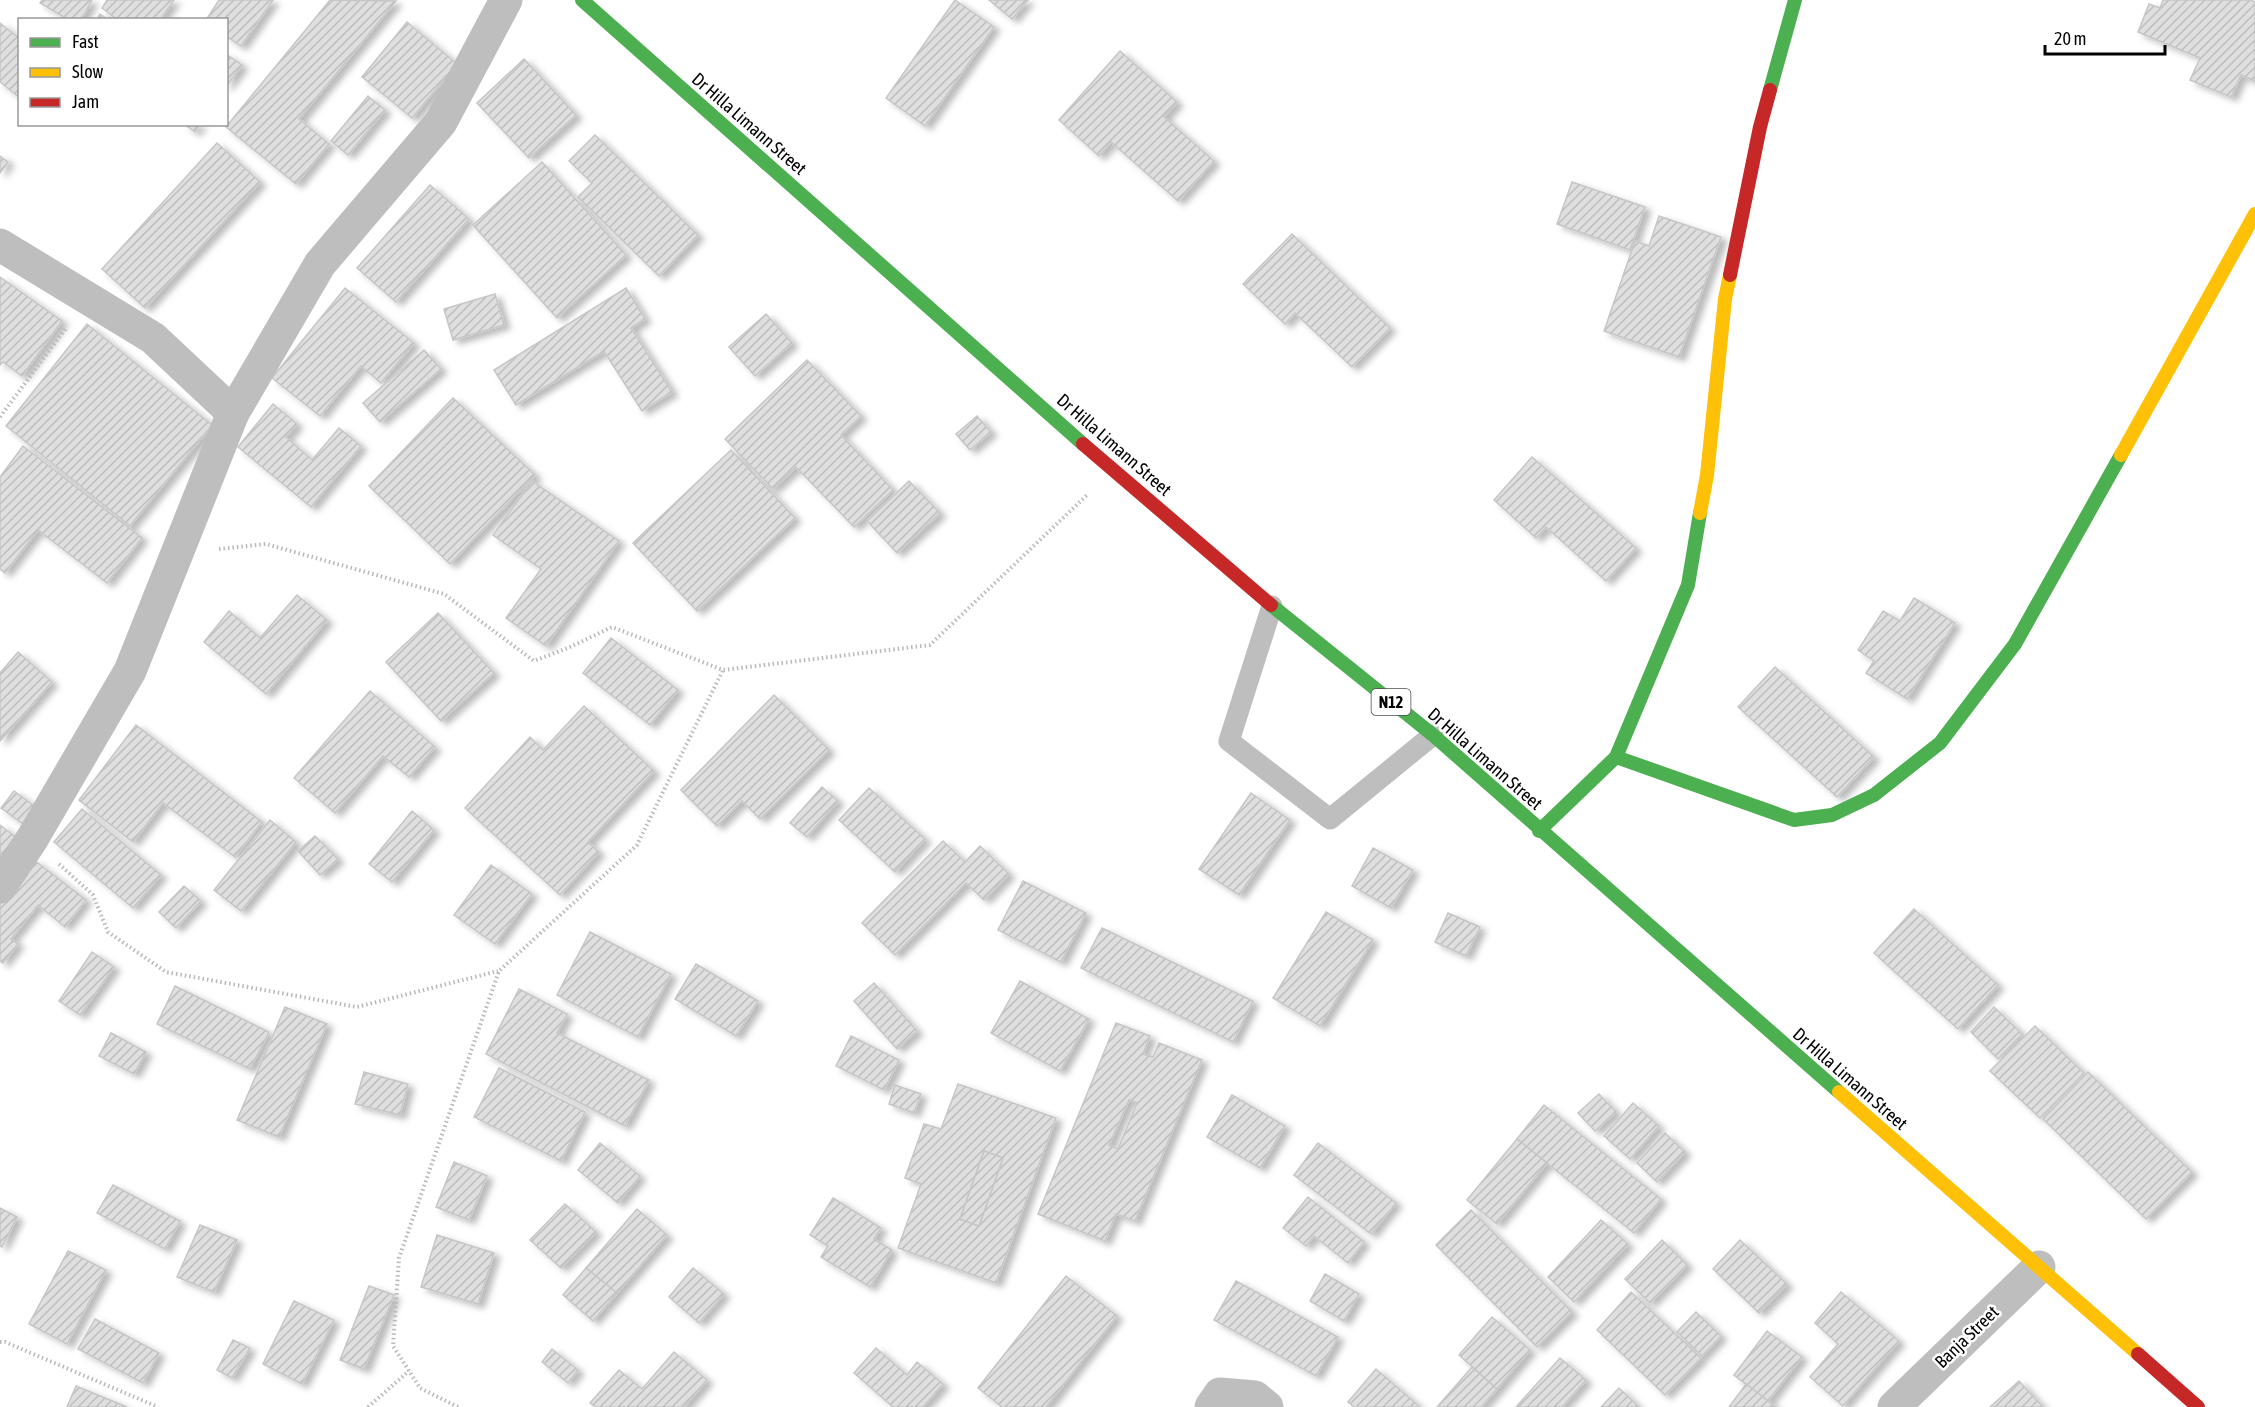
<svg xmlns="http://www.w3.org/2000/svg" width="2255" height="1407" font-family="'Asap Condensed',sans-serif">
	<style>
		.building { fill: url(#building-hatch); stroke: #c6c6c6; stroke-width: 1.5; fill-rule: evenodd; filter: url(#shadow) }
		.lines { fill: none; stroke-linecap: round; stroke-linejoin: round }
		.path { stroke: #b9b9b9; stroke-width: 4; stroke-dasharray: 1.5 3; stroke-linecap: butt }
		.lane { stroke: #bebebe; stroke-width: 21 }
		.street { stroke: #bebebe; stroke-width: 33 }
		.fast { stroke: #4caf50; stroke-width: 14 }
		.slow { stroke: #ffc107; stroke-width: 14 }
		.jam { stroke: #c62828; stroke-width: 14 }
		.labels { text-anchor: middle; stroke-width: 5; stroke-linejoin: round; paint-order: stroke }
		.shield { fill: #fff; stroke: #4c4c4c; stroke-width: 1.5 }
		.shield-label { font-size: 16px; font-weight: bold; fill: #000 }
		.street-label { font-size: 18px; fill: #000; stroke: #fff }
	</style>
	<defs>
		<pattern id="building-hatch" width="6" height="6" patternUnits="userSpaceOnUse" patternTransform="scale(1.5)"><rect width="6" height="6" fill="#dfdfdf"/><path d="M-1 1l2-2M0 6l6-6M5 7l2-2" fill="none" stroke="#bebebe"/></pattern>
		<filter id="shadow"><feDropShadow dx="6" dy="4" stdDeviation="3" flood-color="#0004"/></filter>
	</defs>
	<rect width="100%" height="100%" fill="#fff"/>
	<g class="building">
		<path d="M42,0H92L81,20H69L40,3Z"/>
		<path d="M107,0H174L160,20H118L102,8Z"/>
		<path d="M219,0H273L241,46L226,36V20H206Z"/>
		<path d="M330,0L396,1L299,119L329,144L296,184L226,127Z"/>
		<path d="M955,0L994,27L925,126L886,98Z"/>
		<path d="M989,0H1028L1012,19Z"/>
		<path d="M2163,0H2250L2255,2V81L2241,75L2231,97L2190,80L2200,58L2138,32L2149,4L2160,8Z"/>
		<path d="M100,14L109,20H96Z"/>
		<path d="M407,22L457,64L412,118L362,77Z"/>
		<path d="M0,23L20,39V98L0,82Z"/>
		<path d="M1120,51L1177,102L1164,117L1214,161L1178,201L1111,142L1099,156L1059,120Z"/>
		<path d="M226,54L242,65L226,87Z"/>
		<path d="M524,59L576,115L529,158L477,103Z"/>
		<path d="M368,96L385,110L348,155L331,141Z"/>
		<path d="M184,124H200L195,132Z"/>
		<path d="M595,135L698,235L659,276L578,197L592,183L569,161Z"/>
		<path d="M217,143L260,182L145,308L102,269Z"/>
		<path d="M0,156L8,162L0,173Z"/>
		<path d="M542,162L626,255L557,318L473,225Z"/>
		<path d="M1572,182L1645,207L1630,250L1557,224Z"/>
		<path d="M430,185L469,219L396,302L357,268Z"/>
		<path d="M1659,216L1721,237L1679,357L1604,331L1635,241L1649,246Z"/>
		<path d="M1292,234L1390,328L1352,367L1295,313L1285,324L1243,284Z"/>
		<path d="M0,277L62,321L22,376L3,362L0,365Z"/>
		<path d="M345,288L414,343L381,383L361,366L320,416L272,378Z"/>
		<path d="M626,288L645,319L631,328L672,392L642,411L604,351L516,405L494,370Z"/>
		<path d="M495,294L504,325L453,340L444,309Z"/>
		<path d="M766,314L792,343L755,376L729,347Z"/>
		<path d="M87,324L212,425L130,526L6,426Z"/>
		<path d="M424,350L441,369L380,422L363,403Z"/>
		<path d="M807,360L861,416L841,435L893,490L854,527L796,467L773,489L725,439Z"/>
		<path d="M453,398L535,475L450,564L369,486Z"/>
		<path d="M273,404L297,424L286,437L312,460L339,428L361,446L311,507L238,447Z"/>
		<path d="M977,416L991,432L970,450L956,434Z"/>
		<path d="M23,446L142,538L107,583L38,530L5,573L0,569V477Z"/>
		<path d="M731,450L795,518L697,611L633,543Z"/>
		<path d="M1532,457L1636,548L1606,581L1546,527L1536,538L1494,500Z"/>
		<path d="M532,481L619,541L546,646L506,618L541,569L493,535Z"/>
		<path d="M909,481L940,513L897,553L867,521Z"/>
		<path d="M297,595L327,620L266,694L204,642L229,611L260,638Z"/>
		<path d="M1914,598L1955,623L1907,699L1866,673L1874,661L1858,650L1883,611L1900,621Z"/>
		<path d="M438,613L494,673L441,721L386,662Z"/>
		<path d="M611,638L678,690L650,725L583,673Z"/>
		<path d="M18,652L52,682L0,741V673Z"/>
		<path d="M1775,667L1874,757L1837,797L1738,707Z"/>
		<path d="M370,691L435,747L409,777L383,756L335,813L294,778Z"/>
		<path d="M774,695L829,750L760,819L742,801L717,826L681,790Z"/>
		<path d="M584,706L654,771L588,842L599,852L560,895L465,808L530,737L543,750Z"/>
		<path d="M136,725L262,822L235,857L163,803L133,842L79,800Z"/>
		<path d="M822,787L838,801L807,837L790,823Z"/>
		<path d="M869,788L925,839L895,872L839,820Z"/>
		<path d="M14,791L38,809L26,826L1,808Z"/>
		<path d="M1251,793L1290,820L1239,895L1199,869Z"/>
		<path d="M82,809L161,875L133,908L54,842Z"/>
		<path d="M412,811L434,830L392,882L369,864Z"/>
		<path d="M270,820L296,842L241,911L214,890Z"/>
		<path d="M0,825L23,843L0,873Z"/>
		<path d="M315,836L338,859L320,875L298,851Z"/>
		<path d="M943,841L965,862L980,846L1009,874L984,900L966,883L895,955L862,923Z"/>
		<path d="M1373,848L1413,870L1391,908L1352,886Z"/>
		<path d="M34,860L86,900L65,927L38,905L11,939L18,944L3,963L0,961V903Z"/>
		<path d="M491,865L532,894L495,944L454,915Z"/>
		<path d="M1023,881L1086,913L1061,962L998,930Z"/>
		<path d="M184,886L201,901L176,928L159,912Z"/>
		<path d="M1914,909L1998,985L1958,1029L1874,953Z"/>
		<path d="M1326,912L1373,940L1320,1026L1273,998Z"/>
		<path d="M1448,913L1480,927L1466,956L1435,942Z"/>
		<path d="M1102,928L1253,1001L1233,1042L1081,968Z"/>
		<path d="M590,932L671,974L638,1037L557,995Z"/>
		<path d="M92,952L114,967L80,1015L59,1001Z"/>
		<path d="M696,964L758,1001L736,1036L675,999Z"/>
		<path d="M1020,981L1089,1019L1060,1071L991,1033Z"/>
		<path d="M874,983L917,1031L897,1049L854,1001Z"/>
		<path d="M175,986L269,1032L250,1069L157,1024Z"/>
		<path d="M519,989L567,1014L557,1033L649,1080L625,1126L486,1054Z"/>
		<path d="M285,1007L327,1024L279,1137L237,1120Z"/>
		<path d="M1994,1007L2022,1034L1998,1059L1971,1032Z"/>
		<path d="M1116,1023L1150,1036L1143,1054L1153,1057L1159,1043L1202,1060L1135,1221L1116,1214L1105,1241L1038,1214ZM1129,1100L1137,1103L1118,1149L1109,1145Z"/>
		<path d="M2035,1026L2084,1073L2040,1118L1990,1071Z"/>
		<path d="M111,1033L146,1052L134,1074L99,1056Z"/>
		<path d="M851,1036L899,1060L884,1090L836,1066Z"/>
		<path d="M499,1068L585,1112L561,1161L474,1117Z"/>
		<path d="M364,1072L408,1084L400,1115L355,1104Z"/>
		<path d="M2088,1072L2192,1172L2146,1219L2043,1119Z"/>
		<path d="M958,1084L1056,1118L996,1283L898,1248L921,1184L905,1178L924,1124L941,1129ZM984,1151L1003,1158L979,1226L960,1219Z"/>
		<path d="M895,1085L921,1094L914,1113L889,1104Z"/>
		<path d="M1599,1094L1616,1112L1595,1131L1578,1113Z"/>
		<path d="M1232,1095L1285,1126L1260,1168L1207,1137Z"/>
		<path d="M1633,1103L1659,1126L1630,1159L1604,1136Z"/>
		<path d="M1544,1105L1661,1199L1634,1233L1517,1139Z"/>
		<path d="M1665,1133L1685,1152L1657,1182L1637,1163Z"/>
		<path d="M1517,1139L1547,1163L1497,1224L1467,1200Z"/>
		<path d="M600,1143L640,1176L618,1203L578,1170Z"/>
		<path d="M1318,1143L1396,1203L1371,1234L1294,1175Z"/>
		<path d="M984,1151L1003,1158L979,1226L960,1219Z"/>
		<path d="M454,1162L487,1176L469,1220L436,1207Z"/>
		<path d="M113,1185L180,1221L165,1249L97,1213Z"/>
		<path d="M1308,1197L1364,1242L1348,1263L1314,1236L1306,1246L1283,1228Z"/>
		<path d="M833,1198L881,1228L874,1239L892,1250L870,1287L821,1257L828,1246L810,1235Z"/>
		<path d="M565,1204L596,1232L561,1268L530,1240Z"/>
		<path d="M0,1208L17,1217L2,1247L0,1246Z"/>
		<path d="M637,1209L667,1235L617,1293L586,1268Z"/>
		<path d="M1471,1210L1572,1312L1537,1347L1436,1245Z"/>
		<path d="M1601,1220L1628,1244L1574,1302L1548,1277Z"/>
		<path d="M200,1225L237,1240L214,1292L177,1277Z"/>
		<path d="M437,1235L494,1253L478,1304L421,1287Z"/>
		<path d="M1662,1240L1687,1265L1650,1303L1625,1279Z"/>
		<path d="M1740,1240L1787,1284L1759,1313L1713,1269Z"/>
		<path d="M68,1251L106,1270L67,1344L29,1324Z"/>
		<path d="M586,1268L617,1293L593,1321L563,1295Z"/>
		<path d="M693,1268L724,1294L699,1323L669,1297Z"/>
		<path d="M1325,1274L1359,1294L1344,1321L1310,1301Z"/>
		<path d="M1066,1276L1117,1316L1046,1407H1002L978,1388Z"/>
		<path d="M1236,1281L1338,1337L1316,1376L1214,1320Z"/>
		<path d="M369,1286L394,1295L364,1369L340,1360Z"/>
		<path d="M1631,1292L1701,1358L1665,1395L1597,1330Z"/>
		<path d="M1841,1292L1899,1341L1843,1406L1810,1377L1838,1344L1815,1323Z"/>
		<path d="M294,1301L334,1320L302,1384L263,1364Z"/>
		<path d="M1696,1312L1721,1336L1702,1356L1677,1332Z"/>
		<path d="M1492,1317L1530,1350L1497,1389L1459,1355Z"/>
		<path d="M95,1319L159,1353L143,1383L78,1349Z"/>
		<path d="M1767,1331L1802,1357L1768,1401L1734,1375Z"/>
		<path d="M233,1340L250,1348L232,1378L217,1370Z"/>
		<path d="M876,1348L907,1375L917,1362L943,1384L923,1407H893L854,1373Z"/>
		<path d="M552,1349L578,1370L568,1383L542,1362Z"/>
		<path d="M674,1352L707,1380L684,1407H595L590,1403L619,1370L642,1389Z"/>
		<path d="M1560,1358L1586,1380L1562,1407H1516Z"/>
		<path d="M1472,1367L1497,1389L1481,1407H1437Z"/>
		<path d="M1376,1369L1420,1407H1354L1348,1402Z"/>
		<path d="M2019,1381L2043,1407H1990Z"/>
		<path d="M1746,1384L1768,1401L1776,1407H1729Z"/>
		<path d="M76,1386L127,1407H67Z"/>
		<path d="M1619,1388L1639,1407H1601Z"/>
	</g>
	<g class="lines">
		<g class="path">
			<path d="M0,417L66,328"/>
			<path d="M219,549L266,544L444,594L534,661L570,647L612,627L723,670L930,645L1087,495"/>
			<path d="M59,864L93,895L108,932L166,972L357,1007L498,971"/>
			<path d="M0,1342H5L158,1407"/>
			<path d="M368,1407L409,1371"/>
			<path d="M458,1407L420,1388L393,1346L399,1258L499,971L637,845L723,670"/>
		</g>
		<path class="lane" d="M1272,606L1229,741L1330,819L1433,735"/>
		<g class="street">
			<path d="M0,245L153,338L233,413L320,264L441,122L506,0"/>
			<path d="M0,887L32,839L130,671L233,413"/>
			<path d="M1211,1407L1220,1394L1255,1397L1267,1407"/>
			<path d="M1894,1407L2039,1267"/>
		</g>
		<g class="fast">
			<path d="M582,0L1083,444"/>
			<path d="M1770,90L1795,0"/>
			<path d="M1271,605L1433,735L1839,1092"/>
			<path d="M1616,757L1794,820L1832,815L1874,795L1940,743L2015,644L2121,455"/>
			<path d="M1539,831L1616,757L1688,585L1700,513"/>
		</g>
		<g class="slow">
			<path d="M2121,455L2255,214"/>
			<path d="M1700,513L1707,475L1725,299L1730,275"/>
			<path d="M1839,1092L2138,1354"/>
		</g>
		<g class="jam">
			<path d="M1730,275L1760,127L1770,90"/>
			<path d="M1083,444L1271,605"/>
			<path d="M2138,1354L2198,1407"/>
		</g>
	</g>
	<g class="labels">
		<rect class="shield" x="1371.5" y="689" width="39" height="26" rx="4.5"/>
		<g class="shield-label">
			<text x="1391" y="708">N12</text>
		</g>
		<g class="street-label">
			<text transform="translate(749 124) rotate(41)" y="6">Dr Hilla Limann Street</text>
			<text transform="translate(1114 445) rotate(41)" y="6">Dr Hilla Limann Street</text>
			<text transform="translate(1485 759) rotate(41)" y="6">Dr Hilla Limann Street</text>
			<text transform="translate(1850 1079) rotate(41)" y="6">Dr Hilla Limann Street</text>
			<text transform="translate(1967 1337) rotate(-44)" y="6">Banja Street</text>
		</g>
	</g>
	<rect x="18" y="18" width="210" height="108" fill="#ffffff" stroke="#999999" stroke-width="1.5"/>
	<rect x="30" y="38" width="30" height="9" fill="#4caf50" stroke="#999999" stroke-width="1.5"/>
	<text x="72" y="48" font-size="18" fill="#000000">Fast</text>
	<rect x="30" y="68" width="30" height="9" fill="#ffc107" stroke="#999999" stroke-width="1.5"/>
	<text x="72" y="78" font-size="18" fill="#000000">Slow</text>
	<rect x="30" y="98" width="30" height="9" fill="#c62828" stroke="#999999" stroke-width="1.5"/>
	<text x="72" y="108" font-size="18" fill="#000000">Jam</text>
	<path d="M2045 45v9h120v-9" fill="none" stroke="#000000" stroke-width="3"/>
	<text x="2054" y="45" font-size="18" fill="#000000" stroke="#ffffff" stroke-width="4.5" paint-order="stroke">20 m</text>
</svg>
